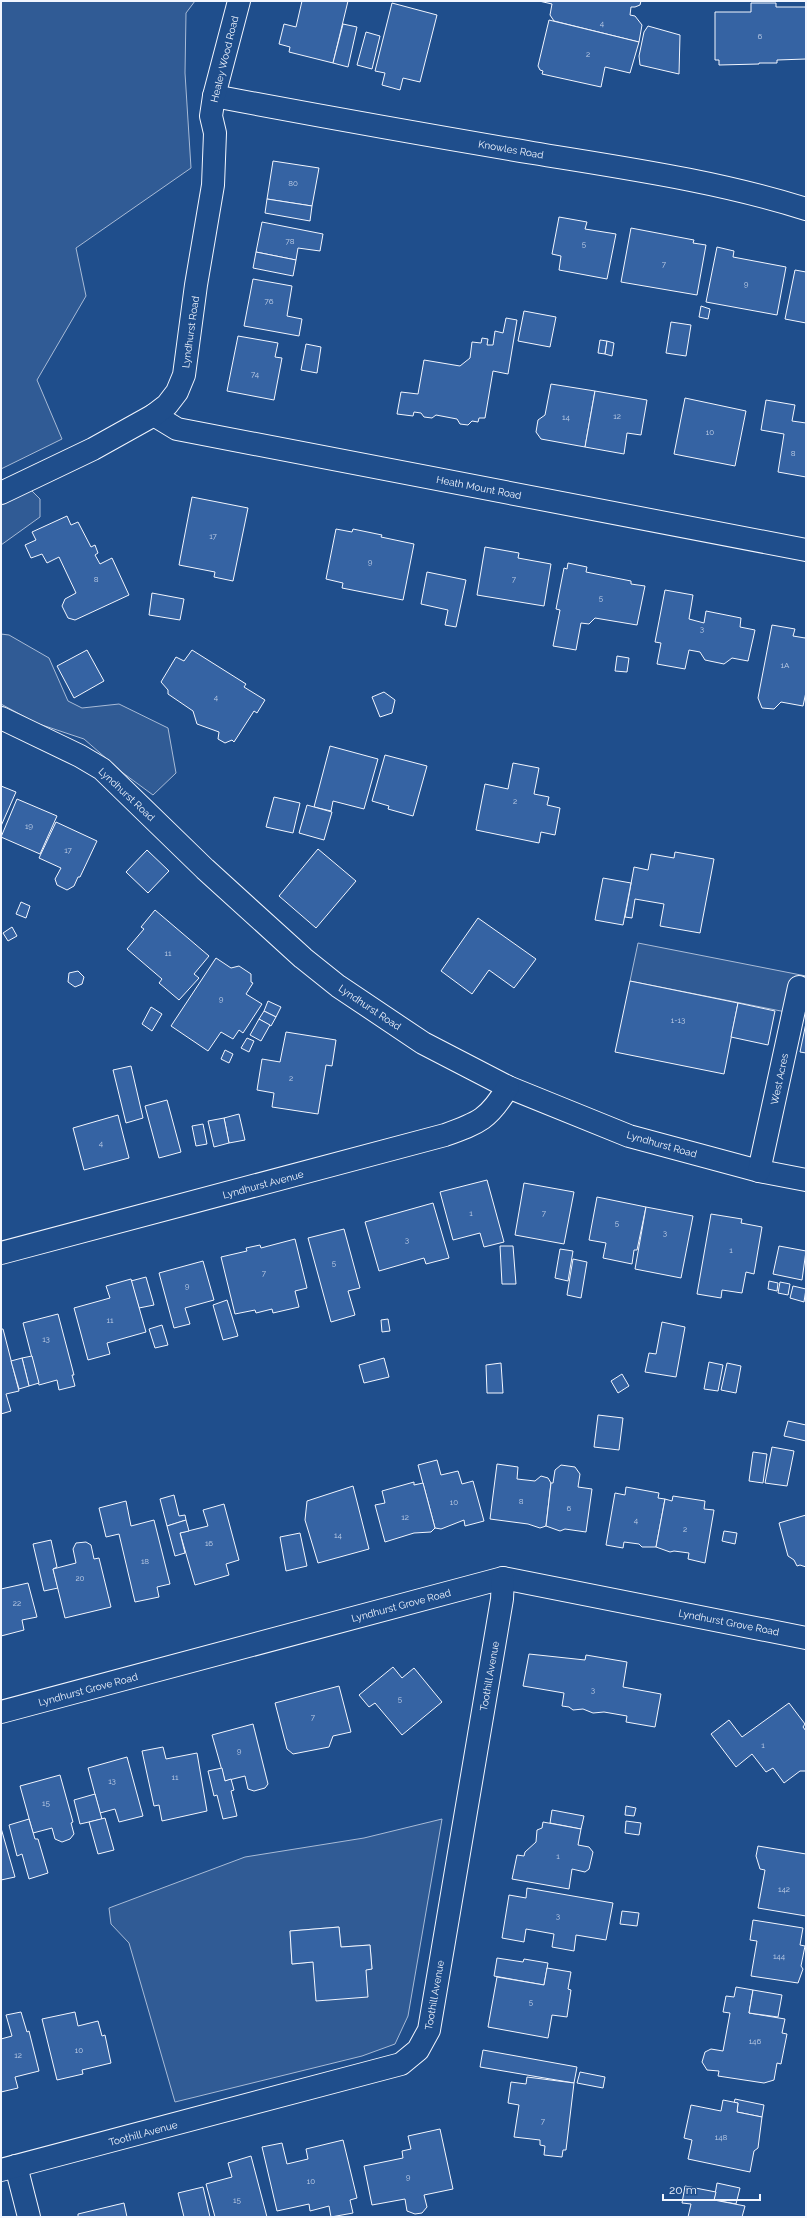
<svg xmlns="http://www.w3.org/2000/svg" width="807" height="2218" font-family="Raleway,sans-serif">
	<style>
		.built { fill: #305b95; stroke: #a8bbd7; fill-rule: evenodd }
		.building { fill: #3563a3; stroke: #f2f6ff }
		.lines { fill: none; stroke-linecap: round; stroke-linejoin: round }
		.minor-casing { stroke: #f2f6ff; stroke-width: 24 }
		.minor { stroke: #1f4e8c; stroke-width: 22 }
		.labels { text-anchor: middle; stroke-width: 3; stroke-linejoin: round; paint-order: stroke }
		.number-label { font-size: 8px; fill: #c3d1e8 }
		.street-label { font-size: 10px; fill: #f2f6ff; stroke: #1f4e8c }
	</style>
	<rect width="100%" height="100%" fill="#1f4e8c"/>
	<g class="built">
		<path d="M1,1H195L186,13L185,73L191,168L76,248L86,296L37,380L62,439L1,469Z"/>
		<path d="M30,489L40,499V517L1,545V502Z"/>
		<path d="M1,634L9,635L49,658L68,701L82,708L119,704L168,728L176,773L153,795L123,773L84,739L36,723L1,704Z"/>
		<path d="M638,943L806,976V1016L630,981Z"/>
		<path d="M442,1819L408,2016L395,2044L362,2056L175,2102L129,1943L111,1924L109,1908L245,1857L364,1838ZM339,1927L341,1947L370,1945L372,1969L313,1962L292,1964L290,1931Z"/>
	</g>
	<g class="building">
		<path d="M302,1H348L333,63L289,52L290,47L279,44L284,24L296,27Z"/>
		<path d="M539,1H641L640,5L635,7H631L630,15L635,16L642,25L639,42L554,21L550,15L552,4Z"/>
		<path d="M392,3L437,15L420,82L403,78L400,90L382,85L385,73L375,71Z"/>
		<path d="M751,3H776V7H806V59L777,60V63H759V64L719,65V60H715V12H751Z"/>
		<path d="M549,20L639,42L630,73L605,67L601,87L542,74L543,71L540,70L538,66Z"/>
		<path d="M343,24L357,27L348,67L333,63Z"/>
		<path d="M648,26L680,35L679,74L640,65L639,56L644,32Z"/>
		<path d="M366,32L380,36L372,69L357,65Z"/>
		<path d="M273,161L319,168L312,206L267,199Z"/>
		<path d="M267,199L312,206L310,221L265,213Z"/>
		<path d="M559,217L587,222L585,229L616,234L607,279L559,270L561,256L552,254Z"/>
		<path d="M262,222L323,234L320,251L298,248L296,260L256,252Z"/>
		<path d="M631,228L694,240L693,243L706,245L697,295L621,282Z"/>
		<path d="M717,247L734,251L733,257L786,267L777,315L706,302Z"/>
		<path d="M256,252L296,260L293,276L253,268Z"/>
		<path d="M795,270L806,272V323L785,319Z"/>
		<path d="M253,279L292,286L287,316L302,319L299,336L244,326Z"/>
		<path d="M701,306L710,309L708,319L699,317Z"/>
		<path d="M524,311L556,317L550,347L518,341Z"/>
		<path d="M506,318L517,320L508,374L493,371L485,418H479L478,422L472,421L468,425L460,424L457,419L436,415L432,418L424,417L421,413L414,412L413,416L397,414L401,392L418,394L424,360L460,366L470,358L472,342L481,343L482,338L488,339L487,345H493L495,331L503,333Z"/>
		<path d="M671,322L691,325L686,356L666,353Z"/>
		<path d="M238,336L278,343L275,357L282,358L274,400L227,391Z"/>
		<path d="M600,340L607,341L605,354L598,353Z"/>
		<path d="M607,341L614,343L612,356L605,354Z"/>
		<path d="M306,344L321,347L317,373L301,370Z"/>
		<path d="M551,384L595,391L585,447L541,439L536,432L538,420L545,415Z"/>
		<path d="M595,391L647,400L641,435L627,433L624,454L585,447Z"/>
		<path d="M685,398L746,411L735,466L674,454Z"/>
		<path d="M766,400L795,405L792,421L806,423V477L778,472L784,434L761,430Z"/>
		<path d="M192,497L248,508L233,581L214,577L215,572L179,565Z"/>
		<path d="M67,516L71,525L78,522L91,547L95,545L98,553L95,555L100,564L112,558L129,595L75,620L68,618L62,606L65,599L76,593L59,557L47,563L42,554L31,558L25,545L36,540L32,532Z"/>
		<path d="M336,529L352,532L353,529L382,535L381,537L414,544L403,600L342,588L343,583L326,579Z"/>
		<path d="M485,547L519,553L518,558L551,564L544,606L477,595Z"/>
		<path d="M568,563L587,567L586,572L631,581V584L645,586L637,625L595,618L589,624L581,623L576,650L553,646L560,610L556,609L564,568L567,569Z"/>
		<path d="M427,572L466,580L456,627L445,625L448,610L421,604Z"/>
		<path d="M665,590L693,595L689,619L704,623L706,611L741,618L740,627L755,630L748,661L732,658L724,664L705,660L700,652L689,650L685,669L657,664L661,643L655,642Z"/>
		<path d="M152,593L184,599L180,620L149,615Z"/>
		<path d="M772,625L795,629L793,636L805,638L806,636V692L803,706L781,702L774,709L762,708L758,698Z"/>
		<path d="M87,650L104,681L74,698L57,666Z"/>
		<path d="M192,650L246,684L244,687L265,700L257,713L254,711L234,742L232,740L225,743L218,739L219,732L197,724L193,711L168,694V690L161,682L176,657L184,661Z"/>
		<path d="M617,656L629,658L627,672L615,671Z"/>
		<path d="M384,692L395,700L392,713L380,717L372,697Z"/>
		<path d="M330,746L378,759L364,809L333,801L331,811L314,807Z"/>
		<path d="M385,755L427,766L413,816L388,809L389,806L372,801Z"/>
		<path d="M513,763L539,768L534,794L549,797L547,805L560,808L555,835L541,832L539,843L476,830L485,784L508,789Z"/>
		<path d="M1,786L16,792L1,826Z"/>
		<path d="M274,797L300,803L293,833L266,827Z"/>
		<path d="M17,799L57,816L40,854L1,837Z"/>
		<path d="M307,805L332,812L324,840L299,833Z"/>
		<path d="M56,822L97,841L80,877H78L74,886L67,890L57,885L55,879L61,868L39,858Z"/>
		<path d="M318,849L356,881L316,928L279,896Z"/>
		<path d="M147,850L169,871L148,893L126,872Z"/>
		<path d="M675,852L714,859L700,933L660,926L664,904L635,899L632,918L625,917L634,867L648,870L651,854L674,858Z"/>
		<path d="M603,878L631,883L623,925L595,920Z"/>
		<path d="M21,902L30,906L26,918L16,914Z"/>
		<path d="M155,910L209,956L194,974L199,978L179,1000L159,983L162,979L127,949L144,929L141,927Z"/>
		<path d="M478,918L536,959L514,988L489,970L472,994L441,971Z"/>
		<path d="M12,927L17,936L8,941L3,933Z"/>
		<path d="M216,958L231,968L239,966L251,974V982L253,983L246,994L262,1004L243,1033L239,1030L233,1039L221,1032L208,1051L171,1026Z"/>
		<path d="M78,971L84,977L82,984L75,987L68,982L69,973Z"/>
		<path d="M630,981L738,1003L724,1074L615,1052Z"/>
		<path d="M268,1001L281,1007L276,1017L264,1011Z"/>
		<path d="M738,1003L775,1011L768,1045L731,1037Z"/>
		<path d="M151,1007L162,1014L152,1031L142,1024Z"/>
		<path d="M264,1011L276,1017L271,1026L259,1019Z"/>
		<path d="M259,1019L270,1025L261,1041L250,1035Z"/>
		<path d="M806,1023V1053L800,1052Z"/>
		<path d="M286,1032L336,1040L332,1066L326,1065L318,1114L272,1107L274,1093L257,1090L262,1059L280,1062Z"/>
		<path d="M247,1038L254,1041L249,1052L241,1048Z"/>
		<path d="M225,1050L233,1054L229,1063L221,1059Z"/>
		<path d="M131,1066L143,1118L126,1123L113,1070Z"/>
		<path d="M167,1100L181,1152L159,1158L145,1106Z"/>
		<path d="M239,1114L245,1140L229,1143L224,1118Z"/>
		<path d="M118,1115L129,1158L84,1170L73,1128Z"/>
		<path d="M224,1118L229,1143L214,1147L208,1121Z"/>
		<path d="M203,1124L207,1144L196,1146L192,1126Z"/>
		<path d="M487,1180L504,1242L484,1247L480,1233L453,1240L440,1192Z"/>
		<path d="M524,1183L574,1192L564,1244L515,1235Z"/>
		<path d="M597,1197L646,1207L637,1250H634L632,1264L603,1258L606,1243L589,1240Z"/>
		<path d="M433,1203L449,1258L426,1264L424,1258L379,1271L365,1222Z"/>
		<path d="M646,1207L693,1216L681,1278L635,1269Z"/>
		<path d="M711,1214L742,1219L741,1223L762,1227L754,1274L746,1272L742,1293L722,1290L721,1298L697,1294Z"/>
		<path d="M344,1229L360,1288L348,1291L355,1315L331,1322L308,1238Z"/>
		<path d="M295,1239L307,1288L295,1291L299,1307L273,1313L272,1309L256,1313L255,1310L235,1314L221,1257L247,1251L246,1248L260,1245L261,1248Z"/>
		<path d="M500,1246H513L516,1284H502Z"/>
		<path d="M779,1246L806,1251L802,1280L773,1274Z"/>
		<path d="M560,1249L573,1251L568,1281L555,1278Z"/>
		<path d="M573,1259L587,1262L581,1298L567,1295Z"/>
		<path d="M203,1261L214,1300L185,1308L190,1324L174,1328L159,1273Z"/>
		<path d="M146,1277L154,1305L139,1308L131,1281Z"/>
		<path d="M131,1279L146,1332L107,1343L110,1354L88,1360L74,1308L110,1298L106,1286Z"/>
		<path d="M769,1281L778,1283L777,1291L768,1289Z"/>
		<path d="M780,1282L790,1284L788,1295L778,1293Z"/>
		<path d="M793,1286L806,1289L804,1302L790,1298Z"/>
		<path d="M227,1300L238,1336L223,1340L213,1305Z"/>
		<path d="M58,1314L74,1375H72L75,1386L59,1390L57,1380L39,1385L23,1323Z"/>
		<path d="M388,1319L390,1331L382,1332L381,1320Z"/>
		<path d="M662,1322L685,1327L676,1377L645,1372L649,1353L656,1354Z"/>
		<path d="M162,1325L168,1345L155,1348L149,1329Z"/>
		<path d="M1,1329H3L19,1391L6,1394L11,1411L1,1414Z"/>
		<path d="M32,1356L39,1383L29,1386L22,1358Z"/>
		<path d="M22,1358L29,1386L19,1389L11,1361Z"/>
		<path d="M384,1358L389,1377L364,1383L359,1365Z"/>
		<path d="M709,1362L723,1365L718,1391L704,1389Z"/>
		<path d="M501,1363L503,1393H487L486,1365Z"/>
		<path d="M727,1363L741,1366L736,1393L721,1390Z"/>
		<path d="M622,1374L629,1386L618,1393L611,1381Z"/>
		<path d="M598,1415L623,1418L619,1450L594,1447Z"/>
		<path d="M788,1421L806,1425V1441L784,1436Z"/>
		<path d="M772,1447L794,1451L787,1486L765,1483Z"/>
		<path d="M753,1452L767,1454L763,1483L749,1481Z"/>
		<path d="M437,1460L441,1475L458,1471L462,1484L473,1481L484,1521L465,1526L464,1520L441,1529L435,1528L418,1465Z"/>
		<path d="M497,1464L518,1467L517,1479L535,1481L541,1476L548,1478L551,1483L546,1526L540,1528L528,1524L490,1519Z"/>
		<path d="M561,1465L575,1467L580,1474L578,1487L592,1489L586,1532L565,1529L560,1531L546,1526L551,1483H553L555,1470Z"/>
		<path d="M414,1482V1485L423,1483L435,1528L431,1532L414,1533L385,1542L375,1505L385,1503L382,1491Z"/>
		<path d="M353,1486L369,1549L318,1563L305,1520L307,1501Z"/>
		<path d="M626,1487L659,1493L658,1498L665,1499L656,1547H642L639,1544L624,1542L623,1548L606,1545L615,1493L625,1495Z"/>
		<path d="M174,1495L179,1516L185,1515L186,1520L167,1526L160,1499Z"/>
		<path d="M673,1496L705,1501L704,1509L714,1510L705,1563L688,1559L689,1553L674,1551L670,1552L656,1547L665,1499L672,1501Z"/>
		<path d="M126,1501L131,1526L154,1520L170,1584L157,1587L159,1597L135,1602L119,1534L106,1537L99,1508Z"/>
		<path d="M224,1504L239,1560L226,1564L229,1575L195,1585L180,1533L208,1526L203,1510Z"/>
		<path d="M806,1515V1567L800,1565L797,1566L794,1560L788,1556L779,1523Z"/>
		<path d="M186,1520L189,1531L180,1533L185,1553L175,1556L167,1526Z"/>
		<path d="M724,1531L737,1533L735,1544L722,1541Z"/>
		<path d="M300,1533L307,1566L286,1571L280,1537Z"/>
		<path d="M51,1540L57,1567L53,1569L58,1588L44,1591L33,1544Z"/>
		<path d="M86,1542L91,1545L94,1559L99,1558L111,1607L65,1618L53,1569L76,1563L73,1549L76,1543Z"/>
		<path d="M28,1583L37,1617L22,1620L24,1630L1,1636V1589Z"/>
		<path d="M529,1654L585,1660L586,1655L627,1662L623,1687L661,1694L655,1727L626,1722L627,1716L604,1712L593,1713L583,1709L573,1710L569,1707L562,1706L564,1693L523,1686Z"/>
		<path d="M393,1667L402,1678L414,1668L442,1702L402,1735L375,1703L369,1707L359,1695Z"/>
		<path d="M339,1686L351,1732L333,1736L329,1747L293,1754L287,1749L275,1703Z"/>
		<path d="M789,1703L805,1724L803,1727L806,1731V1771H800L784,1783L773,1768L766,1772L752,1754L736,1767L711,1734L729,1720L742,1737Z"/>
		<path d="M253,1724L268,1784L265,1788L254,1791L248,1789L245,1776L225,1781L212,1735Z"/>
		<path d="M163,1747L166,1759L197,1753L207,1811L162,1821L159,1805L154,1806L142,1751Z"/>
		<path d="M127,1757L143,1816L119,1822L115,1809L100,1813L88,1768Z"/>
		<path d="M222,1768L225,1781L231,1779L234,1790L231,1791L237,1816L223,1819L217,1795L214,1796L208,1771Z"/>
		<path d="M60,1775L73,1822L71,1823L74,1834L70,1839L62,1842L55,1839L52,1828L33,1833L20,1786Z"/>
		<path d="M95,1794L102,1819L80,1824L74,1800Z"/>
		<path d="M626,1806L636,1808L634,1816L625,1815Z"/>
		<path d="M552,1810L584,1816L581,1829L550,1823Z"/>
		<path d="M105,1818L114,1850L98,1854L89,1822Z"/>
		<path d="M29,1819L35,1839H38L48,1873L29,1879L22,1854L17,1856L9,1825Z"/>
		<path d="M626,1821L641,1823L639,1835L625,1833Z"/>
		<path d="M543,1822L581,1829L578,1845L589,1847L593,1852L589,1869L585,1872L572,1869L569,1889L512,1879L517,1855L524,1856L525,1852L536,1842L537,1830L542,1828Z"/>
		<path d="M1,1828L15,1877L1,1880Z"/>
		<path d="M758,1846L806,1854V1916L758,1908L765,1870L760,1869L756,1856Z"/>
		<path d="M527,1888L613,1903L606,1940L576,1935L574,1951L552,1947L554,1934L526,1929L524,1942L502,1938L509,1895L526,1898Z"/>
		<path d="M622,1911L639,1913L637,1926L620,1924Z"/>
		<path d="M753,1920L803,1928L800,1945L805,1946L801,1966L803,1969L798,1983L751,1976L757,1941L750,1940Z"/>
		<path d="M339,1927L341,1947L370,1945L372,1969L366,1970L368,1997L316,2001L313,1962L292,1964L290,1931Z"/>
		<path d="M497,1958L523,1962L524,1959L548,1963L544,1985L494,1976Z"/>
		<path d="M547,1968L571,1972L568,1989L571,1990L567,2017L552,2015L548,2038L488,2027L497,1977L544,1985Z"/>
		<path d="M736,1987L753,1990L749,2013L785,2019L782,2033L787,2034L781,2064L777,2063L774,2080L764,2083L718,2076L719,2071L707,2070L702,2062L705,2052L711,2049L723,2051L730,2013L723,2012L726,1996L734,1997Z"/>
		<path d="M753,1990L782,1995L778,2017L749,2013Z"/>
		<path d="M21,2012L27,2032L29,2031L39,2071L15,2077L18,2088L1,2092V2039L12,2036L6,2015Z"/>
		<path d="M75,2012L78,2026L98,2021L102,2036L105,2035L111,2063L82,2070L83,2074L57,2080L42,2019Z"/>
		<path d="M483,2050L577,2067L574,2083L480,2067Z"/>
		<path d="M580,2072L605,2077L603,2088L577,2083Z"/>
		<path d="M527,2077L574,2083L566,2150H563L562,2157L544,2155L545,2146L540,2145V2140L514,2137L519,2105L508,2103L511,2082L526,2084Z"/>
		<path d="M735,2099L764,2105L762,2117L737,2112L738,2103H734Z"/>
		<path d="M723,2100L738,2103L737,2112L762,2117L758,2148L754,2151L750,2172L688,2159L692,2140L684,2138L691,2105L721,2111Z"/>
		<path d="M440,2129L453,2189L424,2195L427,2207L422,2213L415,2214L407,2211L405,2199L372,2205L364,2166L403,2158L402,2151L411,2149L408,2136Z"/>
		<path d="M343,2140L357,2198L350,2200L353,2213L331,2217L329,2206L310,2211L309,2204L277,2211L262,2147L282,2143L287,2164L308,2159L306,2149Z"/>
		<path d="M251,2156L267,2217H215L206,2184L232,2177L228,2163Z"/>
		<path d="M717,2183L740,2188L736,2204L714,2200Z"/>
		<path d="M685,2186L716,2192L714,2200L745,2206L742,2217H688L691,2204L682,2203Z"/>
		<path d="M203,2187L210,2217H184L178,2193Z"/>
		<path d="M124,2203L127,2217H78V2214Z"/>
	</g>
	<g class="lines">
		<g class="minor-casing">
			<g id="minor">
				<path d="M214,96C320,116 426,135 533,153C624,168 717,181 806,209"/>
				<path d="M154,415L177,429L806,550"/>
				<path d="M1,493L93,449L154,415L167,405L177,392L184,375L196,285L213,185L215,133L211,116L214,96L239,1"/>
				<path d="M1,718L80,756L102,769L205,869L303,958L338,986L423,1043L508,1087L629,1136L759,1171L806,1180"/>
				<path d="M759,1171L799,987"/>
				<path d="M1,1253L445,1135C479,1123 489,1119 508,1087"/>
				<path d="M1,1712L503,1578L806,1638"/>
				<path d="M16,2166L29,2217"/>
				<path d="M1,2170L401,2064L418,2050L429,2030L502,1599L503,1578"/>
			</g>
		</g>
		<use href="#minor" class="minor"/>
	</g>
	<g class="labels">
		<g class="number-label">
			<text x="602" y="26">4</text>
			<text x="760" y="39">6</text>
			<text x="588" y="57">2</text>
			<text x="293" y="186">80</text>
			<text x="290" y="244">78</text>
			<text x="584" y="247">5</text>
			<text x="664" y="267">7</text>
			<text x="746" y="287">9</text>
			<text x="269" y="304">76</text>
			<text x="255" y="377">74</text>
			<text x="617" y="419">12</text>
			<text x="566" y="420">14</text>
			<text x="710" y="435">10</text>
			<text x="793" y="456">8</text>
			<text x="213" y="539">17</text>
			<text x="370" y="565">9</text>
			<text x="96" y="582">8</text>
			<text x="514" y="582">7</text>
			<text x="601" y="601">5</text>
			<text x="702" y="632">3</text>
			<text x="785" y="668">1A</text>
			<text x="216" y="700">4</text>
			<text x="515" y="804">2</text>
			<text x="29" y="829">19</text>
			<text x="68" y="853">17</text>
			<text x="168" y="956">11</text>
			<text x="221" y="1002">9</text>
			<text x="678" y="1023">1-13</text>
			<text x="291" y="1081">2</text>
			<text x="101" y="1146">4</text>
			<text x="471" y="1216">1</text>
			<text x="544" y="1216">7</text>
			<text x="617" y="1226">5</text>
			<text x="665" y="1236">3</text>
			<text x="407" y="1243">3</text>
			<text x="731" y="1253">1</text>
			<text x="334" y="1266">5</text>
			<text x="264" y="1276">7</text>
			<text x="187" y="1289">9</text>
			<text x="110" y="1323">11</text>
			<text x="46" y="1342">13</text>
			<text x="521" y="1504">8</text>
			<text x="454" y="1505">10</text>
			<text x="569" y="1511">6</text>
			<text x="405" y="1520">12</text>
			<text x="636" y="1523">4</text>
			<text x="685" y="1532">2</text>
			<text x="338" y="1538">14</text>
			<text x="209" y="1546">16</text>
			<text x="145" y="1564">18</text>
			<text x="80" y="1581">20</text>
			<text x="17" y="1606">22</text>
			<text x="593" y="1693">3</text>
			<text x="400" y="1702">5</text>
			<text x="313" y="1720">7</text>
			<text x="763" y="1748">1</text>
			<text x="239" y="1754">9</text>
			<text x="175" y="1780">11</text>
			<text x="112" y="1784">13</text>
			<text x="46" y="1806">15</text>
			<text x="558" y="1859">1</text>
			<text x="784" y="1892">142</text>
			<text x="558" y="1919">3</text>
			<text x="779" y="1959">144</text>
			<text x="531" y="2005">5</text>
			<text x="755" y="2044">146</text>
			<text x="79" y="2053">10</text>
			<text x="18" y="2058">12</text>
			<text x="543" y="2124">7</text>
			<text x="721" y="2140">148</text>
			<text x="408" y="2180">9</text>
			<text x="311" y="2184">10</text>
			<text x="237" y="2203">15</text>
		</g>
		<g class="street-label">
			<text transform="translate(224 59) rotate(-76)" y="4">Healey Wood Road</text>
			<text transform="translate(511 149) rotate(10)" y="4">Knowles Road</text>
			<text transform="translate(190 332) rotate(-82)" y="4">Lyndhurst Road</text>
			<text transform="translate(479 487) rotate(11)" y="4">Heath Mount Road</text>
			<text transform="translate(127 794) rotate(43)" y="4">Lyndhurst Road</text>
			<text transform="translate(370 1007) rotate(34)" y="4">Lyndhurst Road</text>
			<text transform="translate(779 1079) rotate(-78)" y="4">West Acres</text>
			<text transform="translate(662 1144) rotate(16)" y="4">Lyndhurst Road</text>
			<text transform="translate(263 1184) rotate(-15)" y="4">Lyndhurst Avenue</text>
			<text transform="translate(401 1605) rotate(-15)" y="4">Lyndhurst Grove Road</text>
			<text transform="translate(729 1622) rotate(11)" y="4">Lyndhurst Grove Road</text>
			<text transform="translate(489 1676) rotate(-80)" y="4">Toothill Avenue</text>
			<text transform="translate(88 1689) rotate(-15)" y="4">Lyndhurst Grove Road</text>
			<text transform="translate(434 1995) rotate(-80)" y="4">Toothill Avenue</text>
			<text transform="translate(143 2133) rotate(-15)" y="4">Toothill Avenue</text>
		</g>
	</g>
	<rect width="807" height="2218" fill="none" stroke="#f2f6ff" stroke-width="4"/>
	<path d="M663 2194v6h97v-6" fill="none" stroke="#f2f6ff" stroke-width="2"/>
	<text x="669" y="2194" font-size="12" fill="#f2f6ff" stroke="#1f4e8c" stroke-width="3" paint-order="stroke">20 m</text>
</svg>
